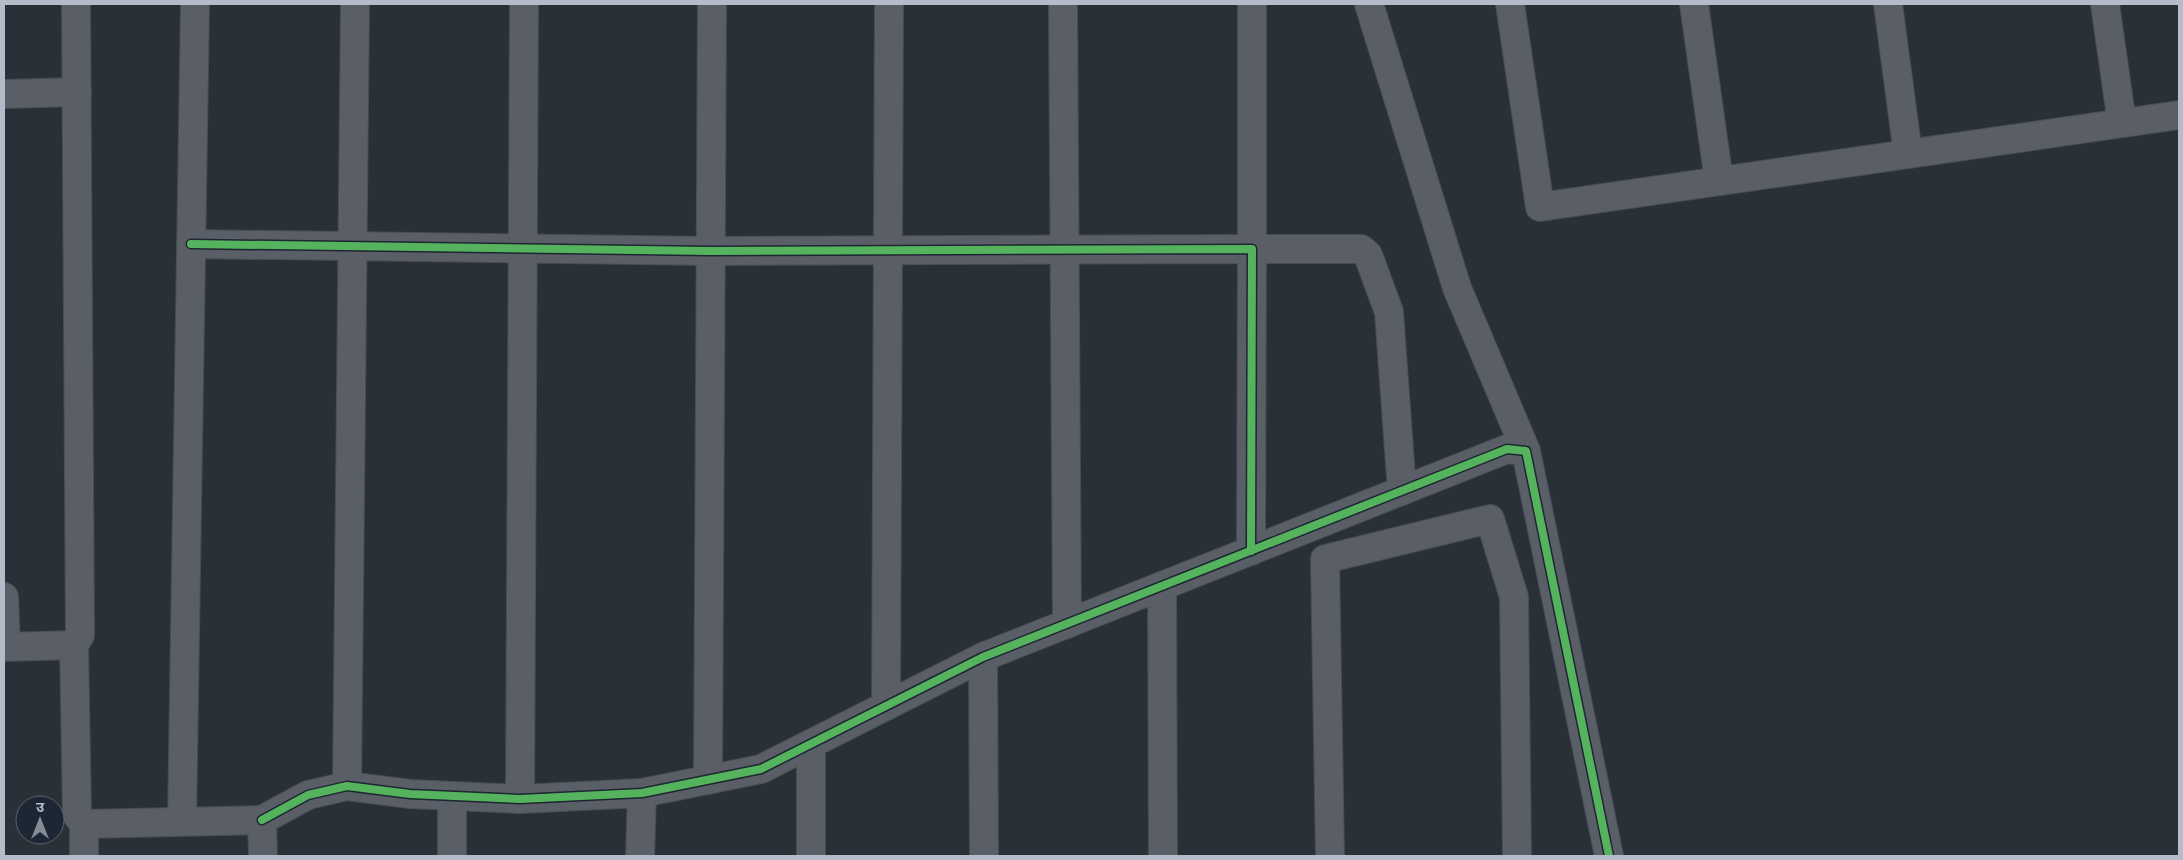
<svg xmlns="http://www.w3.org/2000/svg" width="2183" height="860" font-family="'DM Sans','Noto Sans Devanagari',sans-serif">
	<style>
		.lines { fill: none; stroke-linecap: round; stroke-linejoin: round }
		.street-casing { stroke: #484c53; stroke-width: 30 }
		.street { stroke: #5a5e66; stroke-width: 28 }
		.cycleway-casing { stroke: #1d2633; stroke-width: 11 }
		.cycleway { stroke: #56b35d; stroke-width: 8 }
	</style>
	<rect width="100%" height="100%" fill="#2a3038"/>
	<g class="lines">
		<g class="street-casing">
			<g id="street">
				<path d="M1063,4L1067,624"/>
				<path d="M1252,4V249H1361L1368,255L1389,312L1402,491"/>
				<path d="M1369,4L1457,288L1526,451"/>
				<path d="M1510,4L1540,207L2179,115"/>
				<path d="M1694,4L1719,181"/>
				<path d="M1888,4L1908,154"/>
				<path d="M2105,4L2122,123"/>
				<path d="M4,94L77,92"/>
				<path d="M191,244L710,251L1252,249L1251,551"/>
				<path d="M1162,586L1163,856"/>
				<path d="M4,597L6,647"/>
				<path d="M74,645L77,815L84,824L262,820L263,856"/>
				<path d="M4,647L74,645L80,635L76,4"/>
				<path d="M983,657L984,856"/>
				<path d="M886,706L889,4"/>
				<path d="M708,780L712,4"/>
				<path d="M347,786L355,4"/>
				<path d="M452,796V856"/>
				<path d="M520,799L524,4"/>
				<path d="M262,820L308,795L347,786L410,794L520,799L642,793L761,769L983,657L1507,449L1526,451L1609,856"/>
				<path d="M182,821L195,4"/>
				<path d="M84,824V856"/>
				<path d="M640,856L642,793"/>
				<path d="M811,856V744"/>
				<path d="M1330,856L1325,559L1490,519L1514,597L1517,856"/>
			</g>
		</g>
		<use href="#street" class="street"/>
		<g class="cycleway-casing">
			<g id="cycleway">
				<path d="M191,244L710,251L1252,249L1251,551"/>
				<path d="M262,820L308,795L347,786L410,794L520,799L642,793L761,769L983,657L1507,449L1526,451L1609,856"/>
			</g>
		</g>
		<use href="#cycleway" class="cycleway"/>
	</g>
	<rect width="2183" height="860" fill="none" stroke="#b4bcc9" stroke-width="10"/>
	<g transform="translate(40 820)"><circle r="24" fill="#1d2633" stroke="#59626f"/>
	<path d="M0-4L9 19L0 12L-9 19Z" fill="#848b96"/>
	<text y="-8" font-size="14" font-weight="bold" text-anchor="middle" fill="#b4bcc9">उ</text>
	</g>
</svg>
